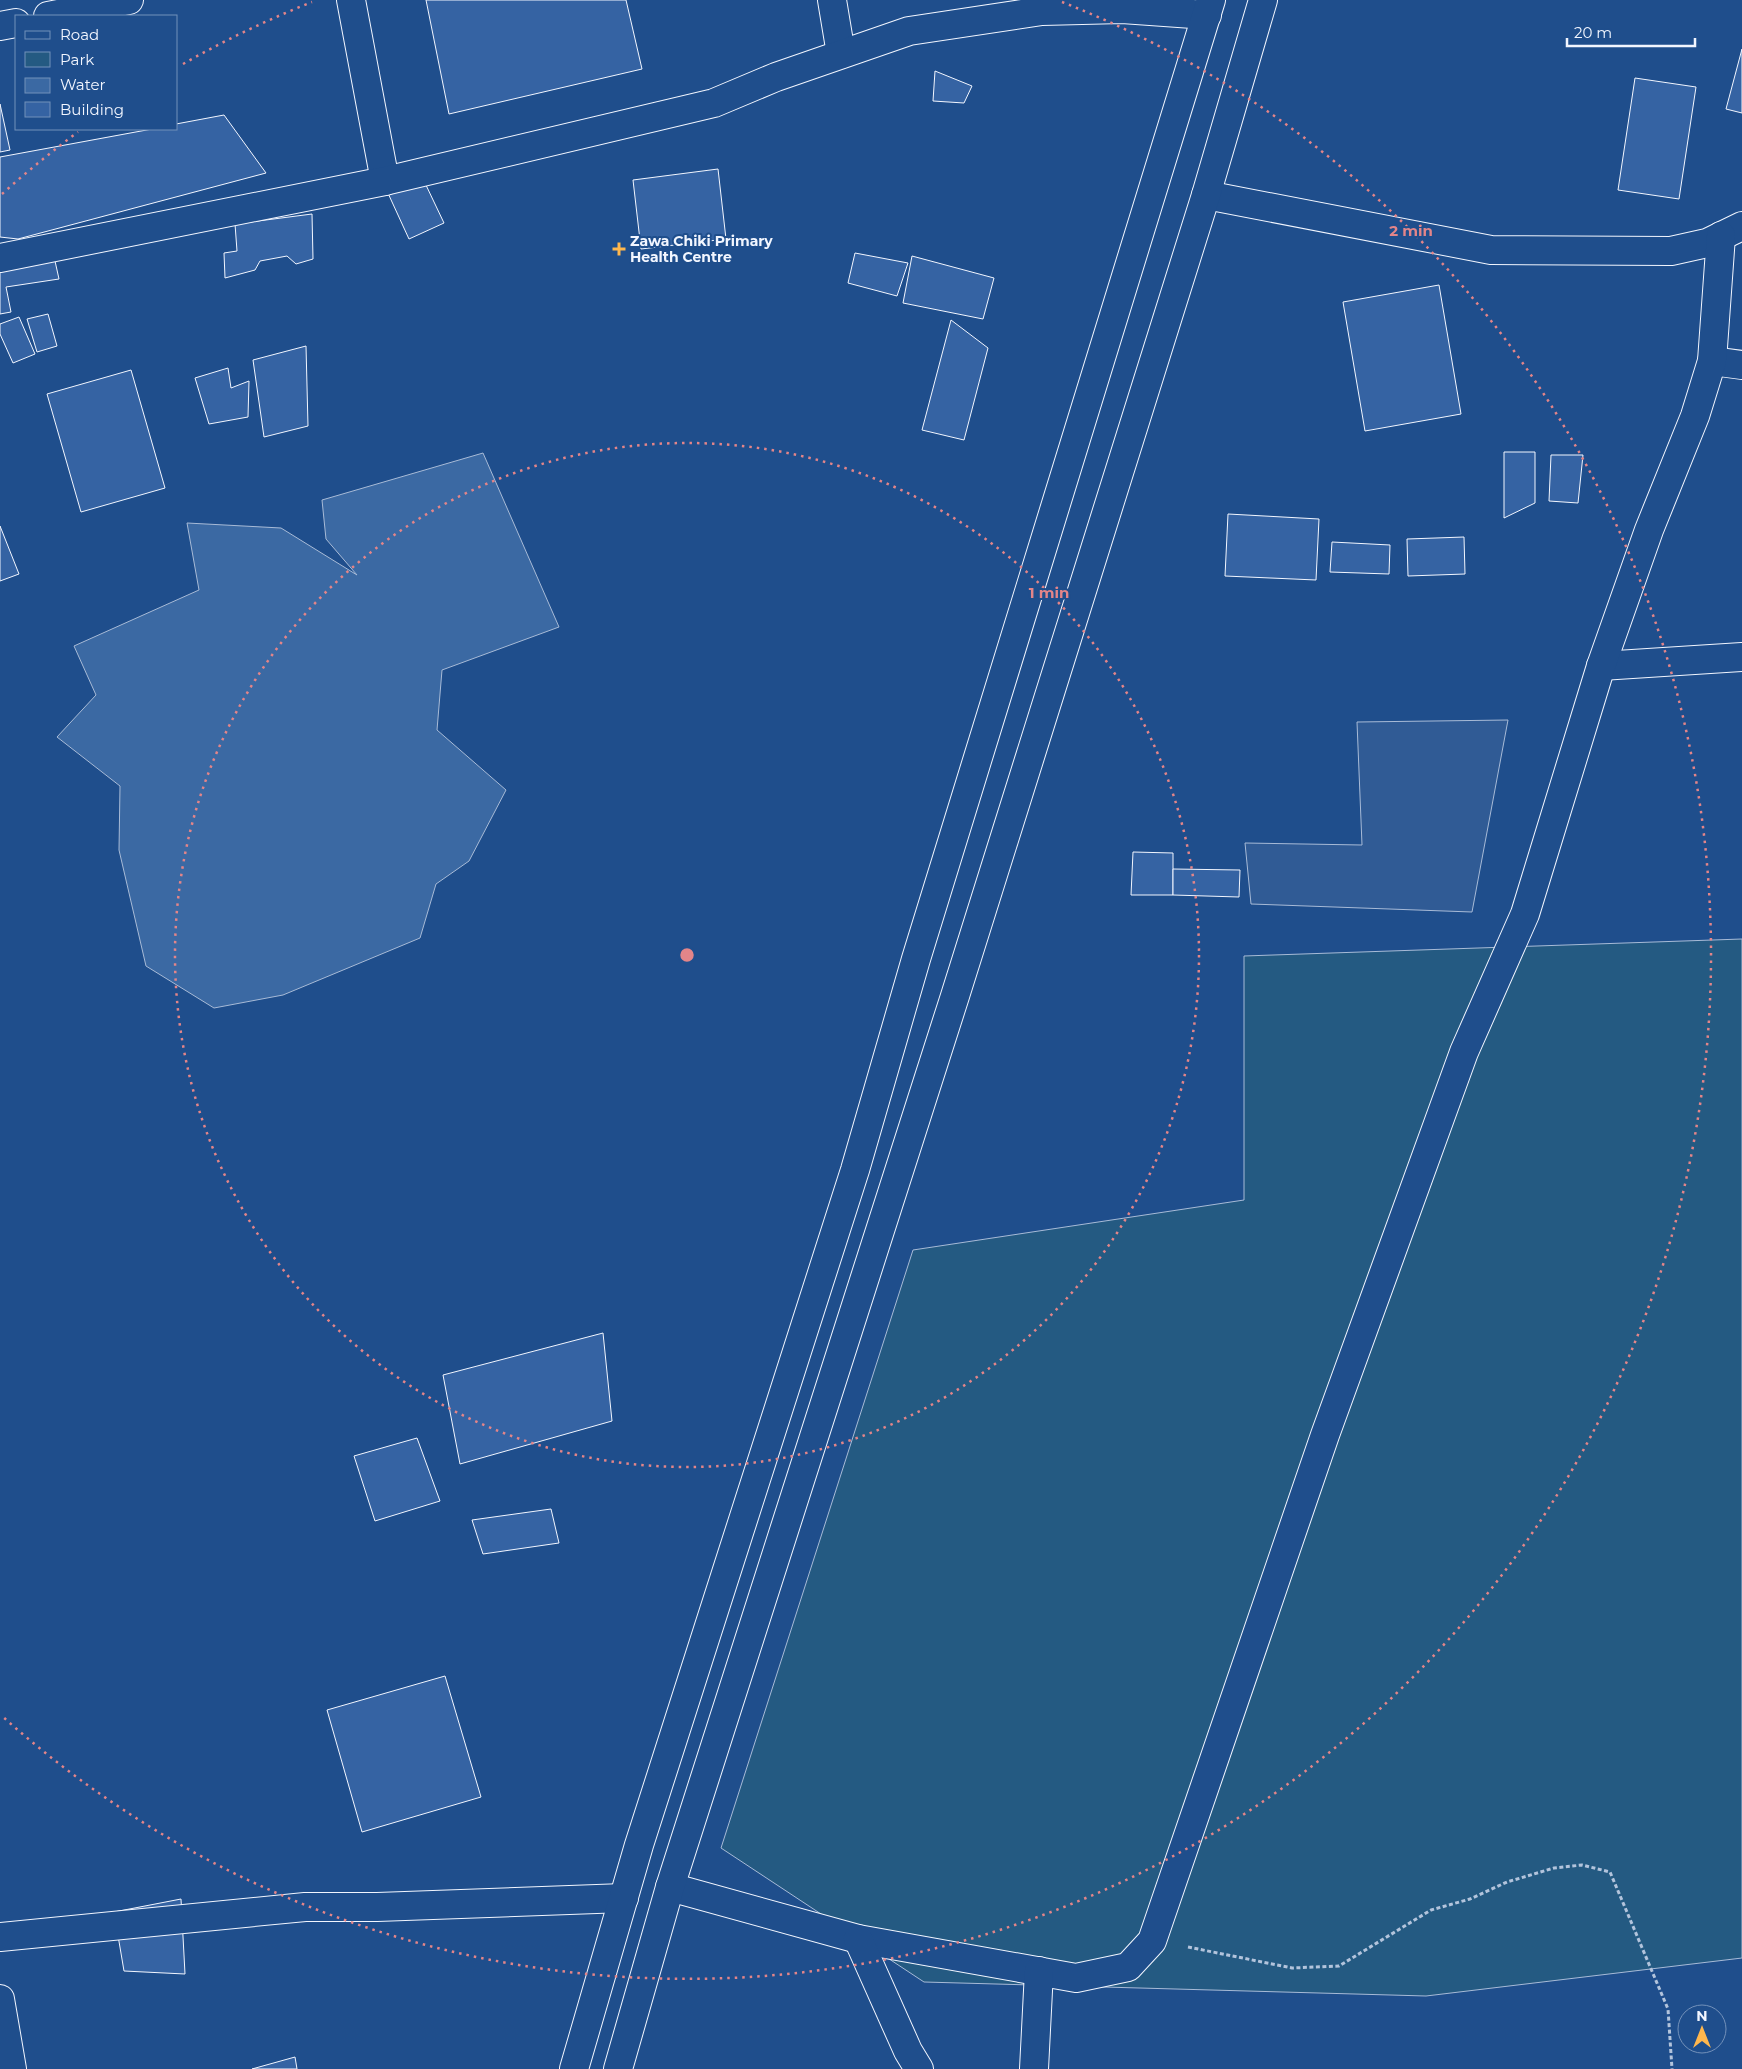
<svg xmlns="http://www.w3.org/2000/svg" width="1742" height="2069" font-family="Montserrat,sans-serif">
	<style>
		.green { fill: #245a82; stroke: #a8bbd7 }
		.parking { fill: #305b95; stroke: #a8bbd7 }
		.water { fill: #3b69a3; stroke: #a8bbd7 }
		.building { fill: #3563a3; stroke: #f2f6ff }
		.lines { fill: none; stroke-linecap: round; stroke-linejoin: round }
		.minor-casing { stroke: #f2f6ff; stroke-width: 30 }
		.tertiary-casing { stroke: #f2f6ff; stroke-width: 30 }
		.path { stroke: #b3c4dc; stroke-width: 3; stroke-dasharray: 4 2.5; stroke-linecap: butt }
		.minor { stroke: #1f4e8c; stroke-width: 28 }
		.tertiary { stroke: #1f4e8c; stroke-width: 28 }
		.ring { fill: none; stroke: #e38589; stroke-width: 2.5; stroke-dasharray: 2.5 5 }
		.poi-dot { fill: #ffb74d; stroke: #1f4e8c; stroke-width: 2 }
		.labels { text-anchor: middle; stroke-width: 4; stroke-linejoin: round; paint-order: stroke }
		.poi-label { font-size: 14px; font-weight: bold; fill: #f2f6ff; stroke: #1f4e8c; text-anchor: start }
		.centre { fill: #e38589; stroke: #1f4e8c; stroke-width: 2.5 }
		.ring-label { font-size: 15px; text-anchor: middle; font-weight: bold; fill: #e38589; stroke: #1f4e8c; stroke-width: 4; stroke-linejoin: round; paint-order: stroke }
	</style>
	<rect width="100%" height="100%" fill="#1f4e8c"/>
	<path class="green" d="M1742,939V1958L1426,1996L924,1982L721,1848L913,1250L1244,1200V956Z"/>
	<path class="parking" d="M1508,720L1472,912L1251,904L1245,843L1362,845L1357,722Z"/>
	<path class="water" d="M483,453L559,627L442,670L437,730L506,790L469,861L436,884L420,938L283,995L214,1008L146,966L119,850L120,786L57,737L96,695L74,646L199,590L187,523L281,528L357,575L326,539L322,500Z"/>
	<g class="building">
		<path d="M426,0H626L642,69L449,114Z"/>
		<path d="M1742,49V113L1726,109Z"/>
		<path d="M935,71L972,86L964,103L933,101Z"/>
		<path d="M1635,78L1696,87L1679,199L1618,190Z"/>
		<path d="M0,104L10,150L0,152Z"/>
		<path d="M224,115L266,173L18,239L0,237V157L152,129H176V124Z"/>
		<path d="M718,169L726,239L641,249L633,180Z"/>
		<path d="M425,183L444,223L409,239L387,191Z"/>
		<path d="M312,214L313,259L296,264L287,256L260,261L255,270L225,278L224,253L237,251L235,224Z"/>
		<path d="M855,253L908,263L897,296L848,283Z"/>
		<path d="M912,256L994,278L983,319L903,303Z"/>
		<path d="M55,261L59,279L6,287L11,312L0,314V270Z"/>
		<path d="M1439,285L1461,414L1365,431L1343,302Z"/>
		<path d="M48,314L57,346L37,352L27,319Z"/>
		<path d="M19,317L35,354L13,363L0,334V324Z"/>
		<path d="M951,320L988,348L964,440L922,430Z"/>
		<path d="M306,346L308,426L264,437L253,360Z"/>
		<path d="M228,368L231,388L249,381L248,417L209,424L195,378Z"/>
		<path d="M131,370L165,488L81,512L47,394Z"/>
		<path d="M1504,452H1535V503L1504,518Z"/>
		<path d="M1551,455H1583L1578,503L1549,501Z"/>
		<path d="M1228,514L1319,519L1316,580L1225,576Z"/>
		<path d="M0,526L19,574L0,581Z"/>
		<path d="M1464,537L1465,574L1408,576L1407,539Z"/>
		<path d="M1332,542L1390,545L1389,574L1330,572Z"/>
		<path d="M1133,852L1173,853V895H1131Z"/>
		<path d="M1173,869L1240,870L1239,897L1173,895Z"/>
		<path d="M603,1333L612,1421L460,1464L443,1375Z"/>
		<path d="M417,1438L440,1501L375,1521L354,1456Z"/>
		<path d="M551,1509L559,1543L483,1554L472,1520Z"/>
		<path d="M445,1676L481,1797L362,1832L327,1710Z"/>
		<path d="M181,1899L185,1974L124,1971L114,1912Z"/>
		<path d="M295,2057L297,2069H252Z"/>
	</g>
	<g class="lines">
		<g class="minor-casing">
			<g id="minor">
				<path d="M351,0L385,181"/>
				<path d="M832,0L841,54"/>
				<path d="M48,16L129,0"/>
				<path d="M0,26L16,23"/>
				<path d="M1206,195L1491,250L1671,251L1707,243L1742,226"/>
				<path d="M0,258L385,181L714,103L776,77L909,31L1042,11L1122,9L1207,15"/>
				<path d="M1712,361L1742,365"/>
				<path d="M1601,666L1742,657"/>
				<path d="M670,1887L858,1939L1076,1978L1128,1967L1152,1941L1325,1435L1464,1052L1525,914L1601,666L1649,530L1695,416L1712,361L1721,236"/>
				<path d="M0,1937L305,1907H377L624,1898"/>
				<path d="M858,1939L908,2051L919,2069"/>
				<path d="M0,1999L12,2069"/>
				<path d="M1034,2069L1039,1971"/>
			</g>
		</g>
		<g class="tertiary-casing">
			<g id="tertiary">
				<path d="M574,2069L639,1845L855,1170L916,959L1211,0"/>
				<path d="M618,2069L670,1887L955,996L1206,195L1263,0"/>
			</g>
		</g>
		<path class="path" d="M1188,1947L1292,1968L1339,1966L1431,1910L1470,1899L1507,1882L1554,1868L1582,1865L1610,1872L1668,2009L1672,2069"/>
		<use href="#minor" class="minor"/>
		<use href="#tertiary" class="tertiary"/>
	</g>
	<g class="ring">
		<circle cx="687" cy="955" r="512"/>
		<path d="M2 194A1024 1024 0 0 1 78 132M183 64A1024 1024 0 0 1 312 2M1062 2A1024 1024 0 1 1 2 1716"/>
	</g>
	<path class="poi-dot" d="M616.5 241.5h5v5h5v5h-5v5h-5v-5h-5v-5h5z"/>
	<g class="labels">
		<g class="poi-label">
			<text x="630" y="246">Zawa Chiki Primary<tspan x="630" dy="16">Health Centre</tspan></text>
		</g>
	</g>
	<circle cx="687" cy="955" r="8" class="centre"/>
	<g class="ring-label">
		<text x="1411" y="236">2 min</text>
		<text x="1049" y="598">1 min</text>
	</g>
	<rect x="15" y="15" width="162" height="115" fill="#1f4e8c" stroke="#7391ba"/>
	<rect x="25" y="31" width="25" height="8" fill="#1f4e8c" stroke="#7391ba"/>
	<text x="60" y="40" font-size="15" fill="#f2f6ff">Road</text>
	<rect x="25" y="52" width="25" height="15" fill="#245a82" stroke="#7391ba"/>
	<text x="60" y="65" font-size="15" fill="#f2f6ff">Park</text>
	<rect x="25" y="78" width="25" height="15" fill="#3b69a3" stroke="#7391ba"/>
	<text x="60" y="90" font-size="15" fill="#f2f6ff">Water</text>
	<rect x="25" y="102" width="25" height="15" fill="#3563a3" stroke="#7391ba"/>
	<text x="60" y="115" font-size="15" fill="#f2f6ff">Building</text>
	<g transform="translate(1702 2029)"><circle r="24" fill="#1f4e8c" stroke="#7391ba"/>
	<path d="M0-4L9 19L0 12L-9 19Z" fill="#ffb74d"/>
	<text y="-8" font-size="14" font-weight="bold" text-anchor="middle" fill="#f2f6ff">N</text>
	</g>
	<path d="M1567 38v8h128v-8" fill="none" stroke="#f2f6ff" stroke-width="2.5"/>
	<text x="1574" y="38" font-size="15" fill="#f2f6ff" stroke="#1f4e8c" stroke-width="4" paint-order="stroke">20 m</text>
</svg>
